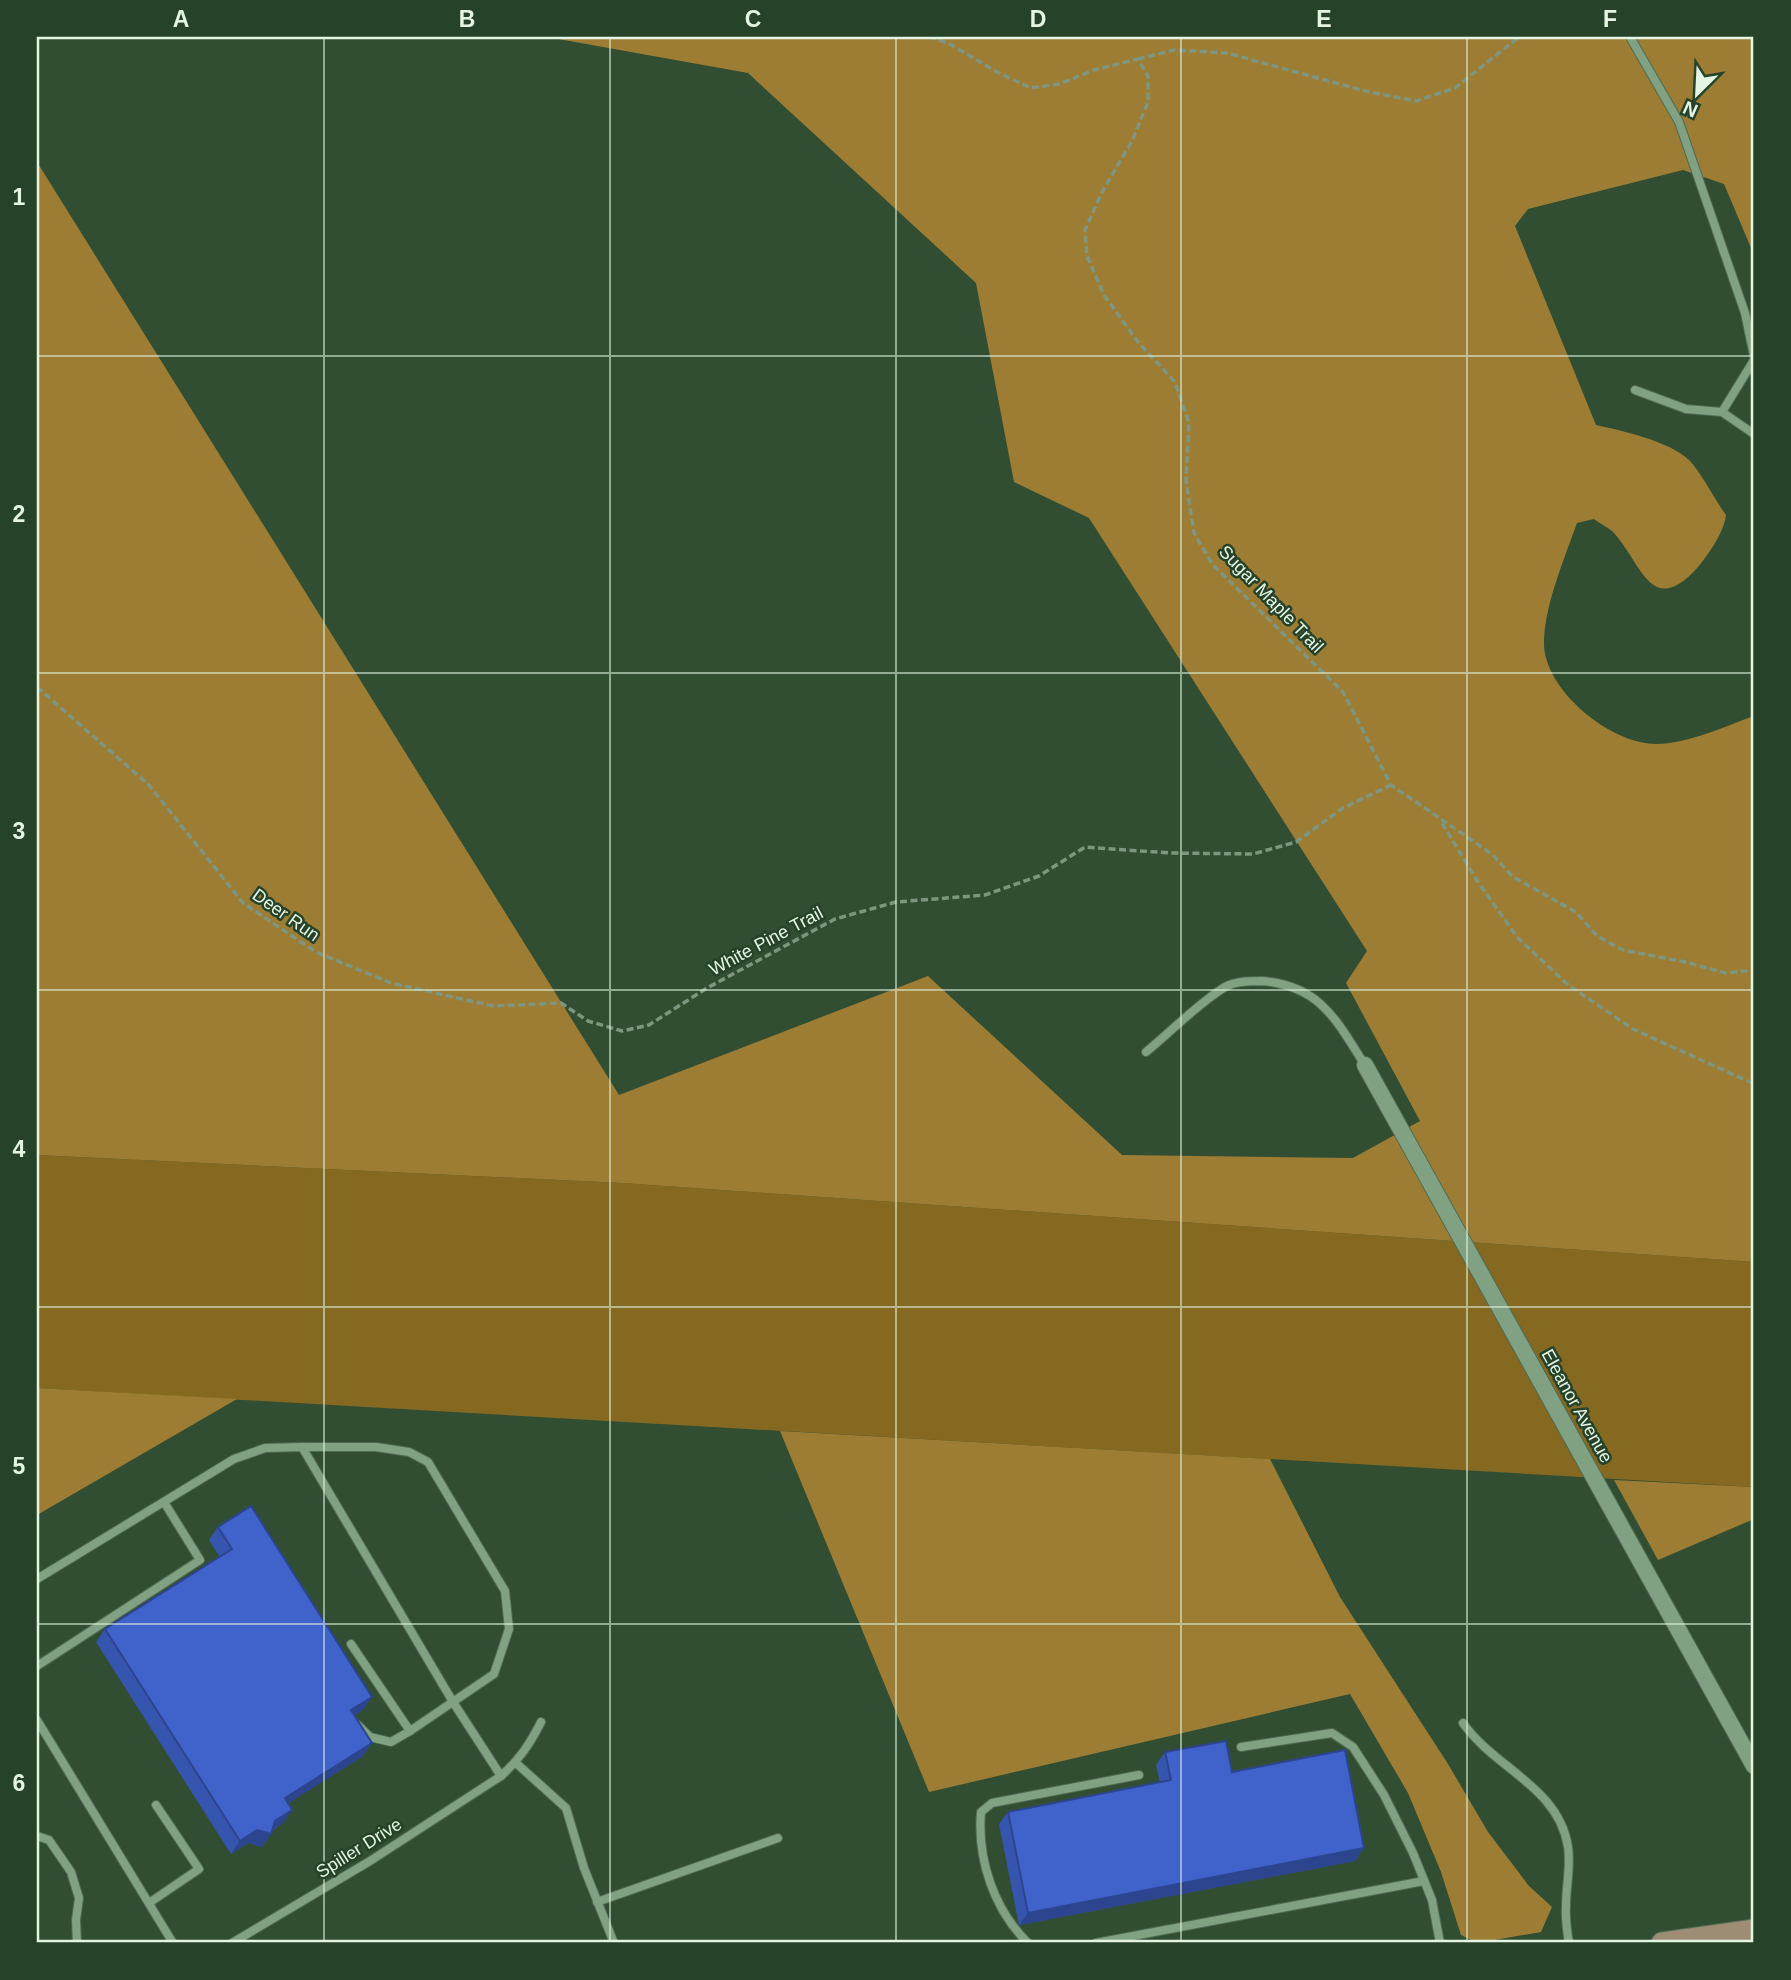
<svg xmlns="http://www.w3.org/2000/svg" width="1791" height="1980" font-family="Arial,sans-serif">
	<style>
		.green { fill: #866921 }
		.forest { fill: #9c7d33 }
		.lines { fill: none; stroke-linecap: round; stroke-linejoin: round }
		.lane-casing { stroke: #506a53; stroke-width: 10 }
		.street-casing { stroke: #506a53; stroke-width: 18 }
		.secondary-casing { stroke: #506a53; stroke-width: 23 }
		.path { stroke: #7e967f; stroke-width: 3.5; stroke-dasharray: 7 3.5; stroke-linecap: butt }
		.lane { stroke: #80a182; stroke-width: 8 }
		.street { stroke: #80a182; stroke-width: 16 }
		.secondary { stroke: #9d8d75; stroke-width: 21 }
		.wall { fill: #3655af }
		.shaded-wall { fill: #2c458e }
		.building { fill: #3f63cb; stroke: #2c458e; stroke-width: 2 }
		.grid { fill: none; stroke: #e4f5e4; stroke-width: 2; stroke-opacity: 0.55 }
		.labels { text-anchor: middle; stroke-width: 5; stroke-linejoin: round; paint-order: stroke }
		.street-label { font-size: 18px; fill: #e4f5e4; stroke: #264329 }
		.neatline { fill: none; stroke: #e4f5e4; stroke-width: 2.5 }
		.grid-label { font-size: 23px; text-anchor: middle; font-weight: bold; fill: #e4f5e4 }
	</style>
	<rect width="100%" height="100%" fill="#314e33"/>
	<path class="green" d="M37,1155L622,1183L1754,1262V1487L37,1388Z"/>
	<g class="forest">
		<path d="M547,37H1754V255L1724,184L1683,170L1528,209L1515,226L1596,425C1623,431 1669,441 1689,460C1701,472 1715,500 1726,515C1724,532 1709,554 1698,567C1650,621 1641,560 1612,531C1607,527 1599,523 1594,519L1577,523C1565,557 1545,604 1544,641C1542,689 1611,745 1657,744C1690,743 1723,727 1754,716V1262L622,1183L37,1155V162L619,1095L928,976L1122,1155L1353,1158L1420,1121L1346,983L1367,951L1089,518L1014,482L976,283L748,73Z"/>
		<path d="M37,1388L237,1399L37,1515Z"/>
		<path d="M780,1431L1270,1459L1340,1597L1448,1764L1488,1832L1529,1886L1552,1907L1541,1932L1477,1943L1461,1935L1441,1872L1408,1793L1350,1694L929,1792Z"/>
		<path d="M1614,1480L1754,1487V1519L1658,1560Z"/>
	</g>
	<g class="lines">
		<g class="lane-casing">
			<g id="lane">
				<path d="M1630,37L1679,122L1745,313L1754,356"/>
				<path d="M1635,390L1686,409L1722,412L1754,434"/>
				<path d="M1722,412L1754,360"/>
				<path d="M1146,1052C1172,1031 1197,1004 1225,987C1235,981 1251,981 1262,981C1321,986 1336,1020 1365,1065"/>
				<path d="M302,1447H376L409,1452L428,1462L505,1591L509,1629L494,1674L410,1731L351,1644"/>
				<path d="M37,1579L234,1459L265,1448L302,1447L453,1702L501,1776"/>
				<path d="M37,1666L200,1560L164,1502"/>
				<path d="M37,1720L173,1943"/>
				<path d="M1463,1723C1494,1768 1559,1787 1568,1847C1571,1866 1566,1886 1566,1906C1565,1918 1567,1931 1569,1943"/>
				<path d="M358,1725L370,1737L391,1742L410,1731"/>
				<path d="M1241,1747L1332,1733L1353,1747L1384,1795L1413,1853L1432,1900L1440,1943"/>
				<path d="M516,1763L566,1808L584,1868L614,1943"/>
				<path d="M37,1836L49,1840L71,1872L79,1898L76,1920L77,1943"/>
				<path d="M597,1902L778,1838"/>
				<path d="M149,1903L199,1869L156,1805"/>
				<path d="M232,1943L370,1861L501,1776C519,1760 530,1744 541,1722"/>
				<path d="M1028,1943C994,1910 977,1859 981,1812L992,1803L1139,1775"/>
				<path d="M1096,1943L1424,1881"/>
			</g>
		</g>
		<g class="street-casing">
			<path id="street" d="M1365,1065L1754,1766"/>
		</g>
		<g class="secondary-casing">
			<path id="secondary" d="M1662,1943L1754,1930"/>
		</g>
		<g class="path">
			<path d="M929,37L948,43L997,72L1031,88L1059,84L1094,70L1138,59L1148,76V102L1132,141L1102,192L1085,230L1087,256L1104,295L1138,342L1175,382L1189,423L1186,480L1194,533L1213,565L1343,692L1391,785L1492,854L1513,877L1576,912L1597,936L1623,950L1685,962L1726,973L1754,970"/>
			<path d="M1138,59L1174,50L1227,53L1365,91L1416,101L1455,88L1519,37"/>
			<path d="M37,687L149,785L243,903L316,952L391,983L493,1006L561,1003L588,1021L622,1031L649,1025L707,988L835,919L896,902L985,895L1039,876L1085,847L1170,853L1253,854L1296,842L1343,808L1391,785"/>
			<path d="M1442,823L1476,879L1517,937L1567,984L1633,1029L1754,1084"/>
		</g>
		<use href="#lane" class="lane"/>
		<use href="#street" class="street"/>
		<use href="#secondary" class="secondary"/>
	</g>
	<g class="wall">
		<path d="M218,1527L363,1710L354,1715L363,1756L288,1803L283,1823L273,1830L271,1834L262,1847L248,1843L231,1854L96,1642L105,1629L220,1557L209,1540Z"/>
		<path d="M1165,1752L1232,1772L1364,1848L1355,1861L1019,1925L999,1824L1008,1812L1160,1783L1156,1765Z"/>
	</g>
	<g class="shaded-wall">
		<path d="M372,1697L363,1710L342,1723L351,1710Z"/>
		<path d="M372,1743L363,1756L276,1811L285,1798Z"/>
		<path d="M292,1810L283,1823L267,1833L271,1834L262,1847L248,1843L231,1854L240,1841Z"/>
		<path d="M1364,1848L1355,1861L1019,1925L1028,1913Z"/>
	</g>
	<g class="building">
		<path d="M251,1506L372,1697L351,1710L372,1743L285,1798L292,1810L275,1821L271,1834L257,1830L240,1841L105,1629L232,1549L218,1527Z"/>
		<path d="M1226,1741L1232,1772L1345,1750L1364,1848L1028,1913L1008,1812L1171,1780L1165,1752Z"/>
	</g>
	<path class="grid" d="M324,37V1943M610,37V1943M896,37V1943M1181,37V1943M1467,37V1943M37,356H1754M37,673H1754M37,990H1754M37,1307H1754M37,1624H1754"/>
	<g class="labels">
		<g class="street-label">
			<text transform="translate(1271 599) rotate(46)" y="6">Sugar Maple Trail</text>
			<text transform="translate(286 915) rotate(35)" y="6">Deer Run</text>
			<text transform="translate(766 941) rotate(-28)" y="6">White Pine Trail</text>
			<text transform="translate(1577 1406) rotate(61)" y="6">Eleanor Avenue</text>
			<text transform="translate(359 1848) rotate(-32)" y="6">Spiller Drive</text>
		</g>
	</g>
	<rect width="1791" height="1980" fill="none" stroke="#264329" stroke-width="77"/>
	<g transform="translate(1697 94) rotate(204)" stroke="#264329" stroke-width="5" paint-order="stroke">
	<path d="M0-5L12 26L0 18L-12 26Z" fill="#e4f5e4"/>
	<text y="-10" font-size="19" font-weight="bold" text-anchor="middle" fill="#e4f5e4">N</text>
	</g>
	<rect x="38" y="38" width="1714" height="1903" class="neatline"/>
	<g class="grid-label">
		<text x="181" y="27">A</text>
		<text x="467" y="27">B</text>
		<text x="753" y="27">C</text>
		<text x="1038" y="27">D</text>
		<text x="1324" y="27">E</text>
		<text x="1610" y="27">F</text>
		<text x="19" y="205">1</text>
		<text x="19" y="522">2</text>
		<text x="19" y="839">3</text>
		<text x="19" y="1157">4</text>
		<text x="19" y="1474">5</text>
		<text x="19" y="1791">6</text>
	</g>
</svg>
